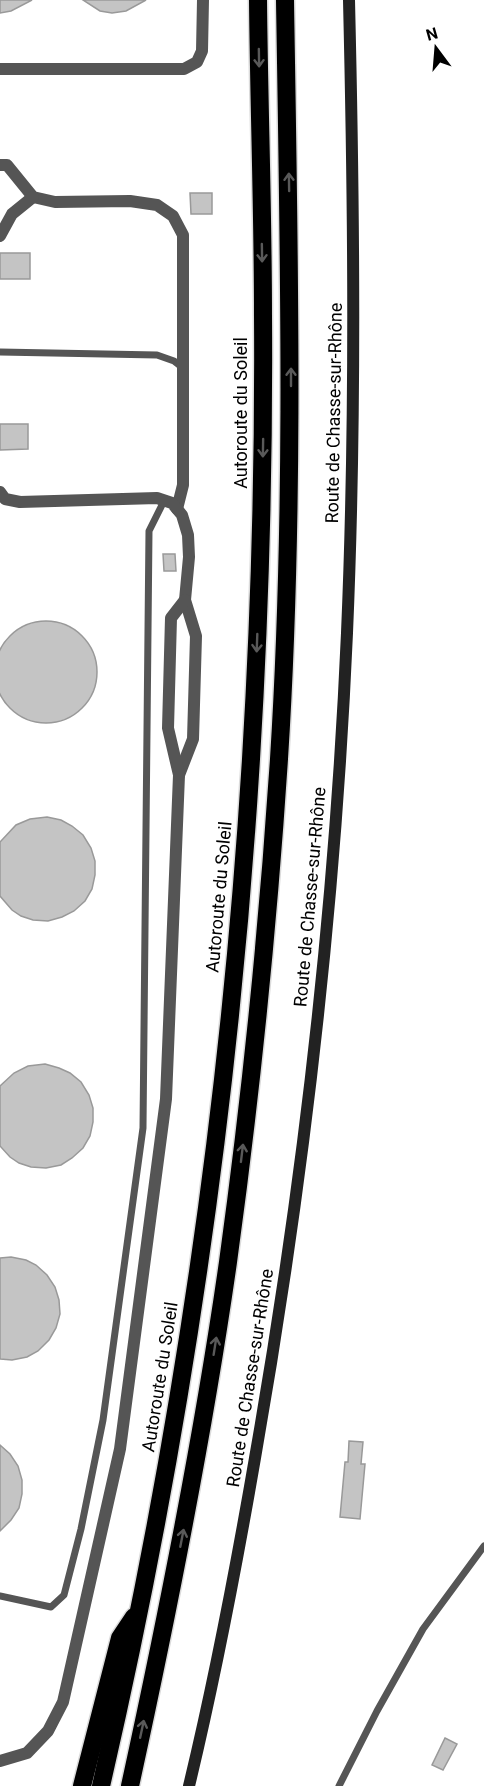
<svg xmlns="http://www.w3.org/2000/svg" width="484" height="1786" font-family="Roboto,sans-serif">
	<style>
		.building { fill: #c4c4c4; stroke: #999; stroke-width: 1.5 }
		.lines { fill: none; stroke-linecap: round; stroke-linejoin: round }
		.highway-casing { stroke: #dbdbdb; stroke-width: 21 }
		.lane { stroke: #555; stroke-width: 7 }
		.street { stroke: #555; stroke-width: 12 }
		.secondary { stroke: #222; stroke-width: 12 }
		.highway { stroke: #000; stroke-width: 18 }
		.oneway { stroke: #595959 }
		.labels { text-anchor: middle; stroke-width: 5; stroke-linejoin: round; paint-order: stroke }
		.street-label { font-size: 18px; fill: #000; stroke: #fff }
	</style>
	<rect width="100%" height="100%" fill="#fff"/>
	<g class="building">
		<path d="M0,0H32L11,11L0,13Z"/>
		<path d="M83,0H146L126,11L112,13L100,11Z"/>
		<path d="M190,193H212V214H191Z"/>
		<rect x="0" y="253" width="30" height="26"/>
		<path d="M0,424H28V449L0,450Z"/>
		<path d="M163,554H175L176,571H164Z"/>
		<circle cx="46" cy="672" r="51"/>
		<path d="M47,817L61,820L72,826L83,835L91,848L95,861V875L92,889L85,901L74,911L62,917L48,921L33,920L21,916L12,910L0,896V842L16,825L30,819Z"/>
		<path d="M45,1064L59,1068L70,1073L81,1082L89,1095L93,1108V1122L90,1136L83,1148L72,1158L61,1165L46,1168L31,1167L19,1163L10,1157L0,1146V1086L14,1073L28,1066Z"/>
		<path d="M11,1257L26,1260L36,1265L47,1275L55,1287L59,1300L60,1314L56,1328L49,1340L38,1351L27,1357L12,1360L0,1359V1258Z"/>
		<path d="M349,1441L363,1442L361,1464H365L360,1519L340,1517L345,1462H348Z"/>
		<path d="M0,1445L10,1454L18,1466L22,1480V1494L19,1508L11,1520L0,1531Z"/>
		<path d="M445,1738L457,1744L443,1770L432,1765Z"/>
	</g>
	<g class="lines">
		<g class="highway-casing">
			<g id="highway">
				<path d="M82,1786L120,1638L134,1617"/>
				<path d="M101,1786C179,1449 230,1105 251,759C260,611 264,464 263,316C263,211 259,105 258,0"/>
				<path d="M130,1786C168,1612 203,1438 228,1262C251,1095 268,927 279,759C295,506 289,253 285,0"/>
			</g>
		</g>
		<g class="lane">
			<path d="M0,352L157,355L174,361L183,368"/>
			<path d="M0,1596L51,1607L64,1595L81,1529L103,1420L143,1128L149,531L164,501"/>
			<path d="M339,1786L377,1711L423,1629L484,1546"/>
		</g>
		<g class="street">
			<path d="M0,69H184L197,62L202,51L203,0"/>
			<path d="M0,165H7L33,197L55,202L130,201L157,205L173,216L183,235V485L177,509"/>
			<path d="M0,236L12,214L33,197"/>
			<path d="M0,492L5,499L20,502L157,498L172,503L182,515L188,535L189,557L185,600L196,636L193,739L179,775L166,1099L120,1449L63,1702L48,1731L27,1753L0,1761"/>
			<path d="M179,775L168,728L171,618L185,600"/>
		</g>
		<path class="secondary" d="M189,1786C215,1678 236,1568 255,1458C303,1185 335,909 347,633C356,422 354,211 349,0"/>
		<use href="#highway" class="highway"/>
	</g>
	<defs><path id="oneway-shaft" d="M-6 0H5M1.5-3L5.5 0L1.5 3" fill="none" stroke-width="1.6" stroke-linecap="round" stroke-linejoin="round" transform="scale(1.5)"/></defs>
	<g class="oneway">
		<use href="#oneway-shaft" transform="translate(259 58) rotate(89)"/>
		<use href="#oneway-shaft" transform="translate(289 182) rotate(-91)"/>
		<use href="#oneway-shaft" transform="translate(262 253) rotate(89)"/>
		<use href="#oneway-shaft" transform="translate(291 377) rotate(-90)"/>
		<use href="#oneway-shaft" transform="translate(263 448) rotate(91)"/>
		<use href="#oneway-shaft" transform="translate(257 643) rotate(92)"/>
		<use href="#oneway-shaft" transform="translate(242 1153) rotate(-83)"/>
		<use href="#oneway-shaft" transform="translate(215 1346) rotate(-81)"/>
		<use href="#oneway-shaft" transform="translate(182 1538) rotate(-79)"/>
		<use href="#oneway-shaft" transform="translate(142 1729) rotate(-78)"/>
	</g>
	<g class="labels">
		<g class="street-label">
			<text transform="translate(241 413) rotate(-90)" y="6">Autoroute du Soleil</text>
			<text transform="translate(334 413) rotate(-89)" y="6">Route de Chasse-sur-Rhône</text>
			<text transform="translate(219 897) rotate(-85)" y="6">Autoroute du Soleil</text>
			<text transform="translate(310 897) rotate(-85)" y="6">Route de Chasse-sur-Rhône</text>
			<text transform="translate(160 1377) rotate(-81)" y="6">Autoroute du Soleil</text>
			<text transform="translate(250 1378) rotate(-81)" y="6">Route de Chasse-sur-Rhône</text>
		</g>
	</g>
	<g transform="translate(436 48) rotate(344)" stroke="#ffffff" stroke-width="4.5" paint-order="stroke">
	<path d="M0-4.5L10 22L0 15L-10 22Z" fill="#000000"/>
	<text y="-9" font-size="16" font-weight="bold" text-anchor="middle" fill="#000000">N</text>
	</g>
</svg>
